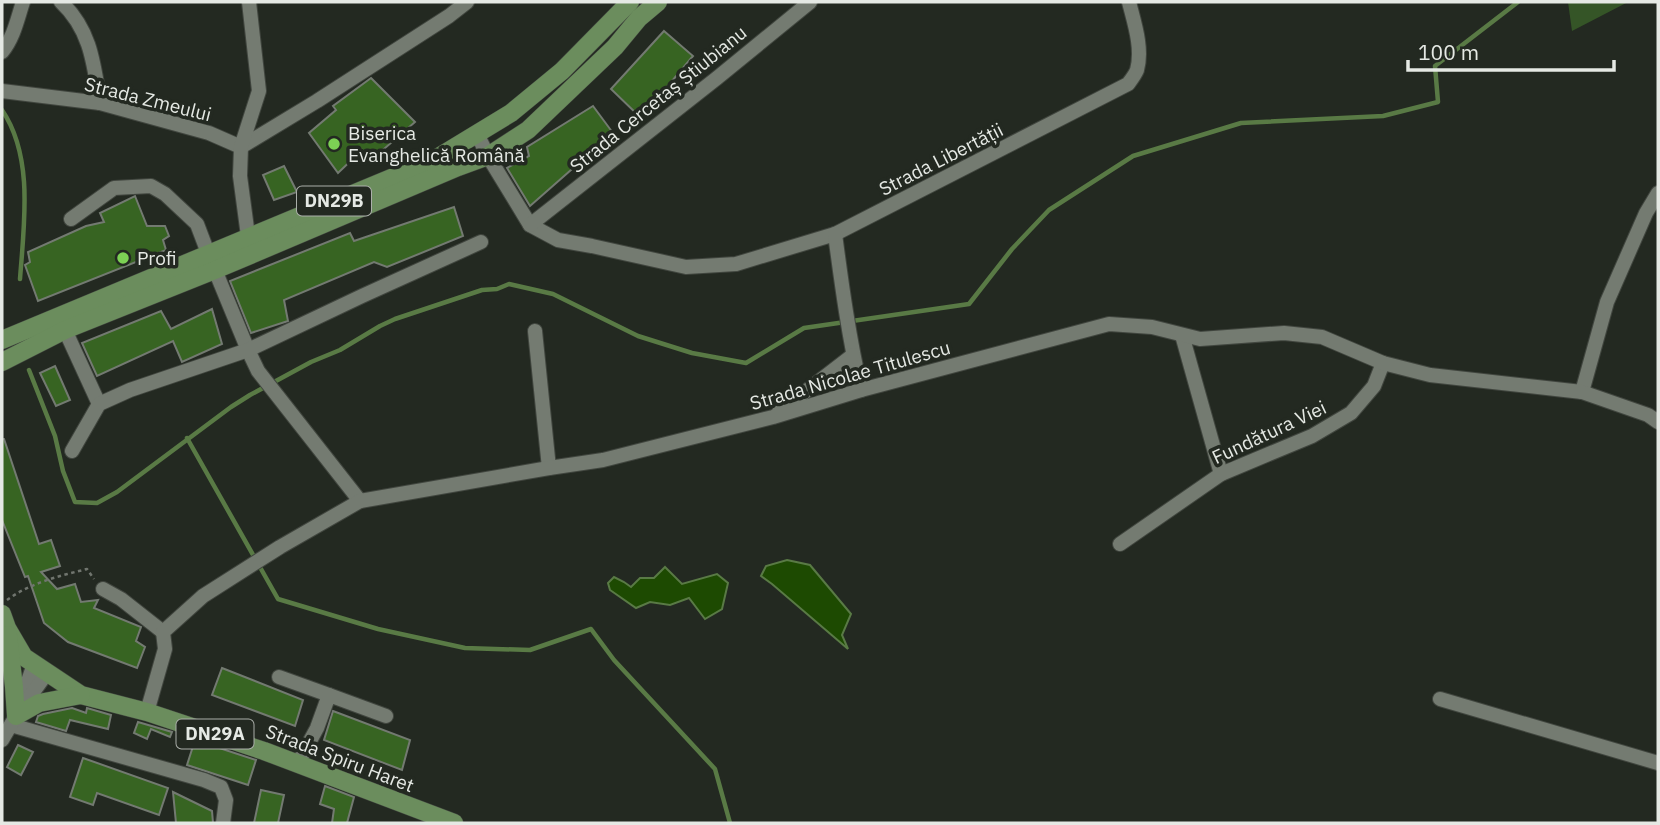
<svg xmlns="http://www.w3.org/2000/svg" width="1660" height="825" font-family="'IBM Plex Sans',sans-serif">
	<style>
		.green { fill: #355527 }
		.water { fill: #1d4a01; stroke: #597a45; stroke-width: 2 }
		.lines { fill: none; stroke-linecap: round; stroke-linejoin: round }
		.stream { stroke: #597a45; stroke-width: 4.5 }
		.building { fill: #376422; stroke: #737a71; stroke-width: 2 }
		.minor-casing { stroke: #41463f; stroke-width: 16 }
		.major-casing { stroke: #41463f; stroke-width: 19 }
		.path { stroke: #70756e; stroke-width: 2.5; stroke-dasharray: 3.5 3.5; stroke-linecap: butt }
		.minor { stroke: #747b71; stroke-width: 14 }
		.major { stroke: #6b8d5d; stroke-width: 18 }
		.poi-dot { fill: #7cd154; stroke: #232921; stroke-width: 2.5 }
		.labels { text-anchor: middle; stroke-width: 7; stroke-linejoin: round; paint-order: stroke }
		.shield { fill: #232921; stroke: #abafaa; stroke-width: 2 }
		.shield-label { font-size: 18px; font-weight: bold; fill: #e5e9e4 }
		.street-label { font-size: 19px; fill: #e5e9e4; stroke: #232921 }
		.poi-label { font-size: 19px; fill: #e5e9e4; stroke: #232921; text-anchor: start }
	</style>
	<rect width="100%" height="100%" fill="#232921"/>
	<path class="green" d="M1568,2H1628L1572,31Z"/>
	<g class="water">
		<path d="M787,560L810,565L851,614L842,635L848,649L772,584L761,576L766,566Z"/>
		<path d="M665,567L682,584L717,574L728,583L722,609L705,619L689,598L670,605L650,602L636,608L610,590L608,583L614,577L624,582L631,587L640,578H654Z"/>
	</g>
	<g class="lines">
		<g class="stream">
			<path d="M2,110C34,157 24,224 20,279"/>
			<path d="M29,370L55,436L63,471L75,502L97,503L117,492L231,407L250,395L311,362L340,350L380,326L395,319L482,290L497,289L509,284L553,294L638,336L692,353L746,363L804,328L969,304L1012,249L1049,210L1133,156L1241,123L1383,116L1438,102L1435,66L1518,2"/>
			<path d="M187,438L278,599L378,629L465,648L530,650L591,629L614,660L715,769L730,823"/>
		</g>
	</g>
	<g class="building">
		<path d="M664,31L693,56L641,118L611,89Z"/>
		<path d="M371,78L415,122L369,162L362,150L338,173L309,133L336,110L333,106Z"/>
		<path d="M593,106L613,133L530,206L507,168L529,156L527,147Z"/>
		<path d="M284,166L297,192L274,200L263,175Z"/>
		<path d="M135,196L147,226H165L169,236L163,240L166,250L38,301L25,265L30,262L28,252L86,226L104,222L100,213Z"/>
		<path d="M454,207L463,236L387,267L374,262L284,300L288,321L251,333L230,281L350,233L354,241Z"/>
		<path d="M212,309L222,344L182,362L173,341L97,376L82,343L161,311L171,329Z"/>
		<path d="M55,366L70,400L56,406L40,373Z"/>
		<path d="M2,439H4L39,544L51,540L60,566L41,572L57,589L75,584L81,602L98,600L94,608L141,627L136,641L145,647L137,668L68,642L44,623L28,576L25,577L2,520Z"/>
		<path d="M222,668L303,700L295,726L212,695Z"/>
		<path d="M72,708L86,713L87,708L111,715L108,729L70,720L66,731L36,722L38,716L43,714Z"/>
		<path d="M333,711L410,740L402,770L324,740Z"/>
		<path d="M138,722L172,732L170,737L151,729L147,739L134,733Z"/>
		<path d="M195,740L256,760L248,785L187,765Z"/>
		<path d="M18,745L33,752L21,775L7,767Z"/>
		<path d="M83,758L168,788L159,815L97,793L93,805L70,797Z"/>
		<path d="M325,786L354,797L347,823H332L334,809L320,804Z"/>
		<path d="M261,790L284,795L278,823H254Z"/>
		<path d="M173,792L212,811L213,823H176Z"/>
	</g>
	<g class="lines">
		<g class="minor-casing">
			<g id="minor">
				<path d="M61,2C91,30 94,65 100,103"/>
				<path d="M2,52C14,37 17,20 23,2"/>
				<path d="M2,91L100,103L209,133L241,147L317,101L449,16L467,2"/>
				<path d="M477,134L488,156L530,225L558,240L592,246L686,267L736,264L835,234L1128,84C1131,80 1135,75 1137,70C1143,48 1134,22 1129,2"/>
				<path d="M71,219L114,188L151,186L165,194L197,224L208,253"/>
				<path d="M530,225L717,78L810,2"/>
				<path d="M835,234C842,287 849,338 861,390"/>
				<path d="M248,236L240,176L241,147L259,91L249,2"/>
				<path d="M215,270L248,350L258,371L360,501"/>
				<path d="M65,330L99,404"/>
				<path d="M535,331L549,468"/>
				<path d="M1182,335L1221,474"/>
				<path d="M1582,392L1607,302L1646,213L1658,193"/>
				<path d="M779,412L853,355"/>
				<path d="M72,451L99,404L130,390L248,350L362,296L481,242"/>
				<path d="M1120,544L1221,474L1312,436L1351,413L1374,386L1383,363"/>
				<path d="M103,589L121,599L163,632"/>
				<path d="M279,677L329,695"/>
				<path d="M1440,699L1658,763"/>
				<path d="M21,701L34,664"/>
				<path d="M147,712L165,649L163,632L203,596L280,547L360,501L549,468L603,460L773,417L861,390L1109,324L1152,327L1200,339L1284,333L1322,337L1383,363L1430,375L1582,392L1648,415L1658,422"/>
				<path d="M11,725L204,780L221,787L226,800L223,823"/>
				<path d="M2,740L16,716L47,673"/>
				<path d="M298,763L317,728L329,695L386,716"/>
			</g>
		</g>
		<g class="major-casing">
			<g id="major">
				<path d="M2,340L432,161L511,113L562,71L630,2"/>
				<path d="M2,362L65,330L215,270L458,167L488,156L528,130L615,47L639,18L658,2"/>
				<path d="M2,614L7,628L24,657L81,695L147,712L264,751L454,823"/>
				<path d="M8,635L14,687L16,716L39,703L81,695"/>
			</g>
		</g>
		<path class="path" d="M7,600C30,583 59,576 87,569L94,579"/>
		<use href="#minor" class="minor"/>
		<use href="#major" class="major"/>
	</g>
	<g class="poi-dot">
		<circle cx="334" cy="144" r="7"/>
		<circle cx="123" cy="258" r="7"/>
	</g>
	<g class="labels">
		<g class="shield">
			<rect x="297" y="186.5" width="74" height="29" rx="5"/>
			<rect x="176.5" y="719.5" width="77" height="29" rx="5"/>
		</g>
		<g class="shield-label">
			<text x="334" y="207">DN29B</text>
			<text x="215" y="740">DN29A</text>
		</g>
		<g class="street-label">
			<text transform="translate(148 99) rotate(14)" y="7">Strada Zmeului</text>
			<text transform="translate(658 99) rotate(-39)" y="7">Strada Cercetaș Știubianu</text>
			<text transform="translate(941 159) rotate(-27)" y="7">Strada Libertății</text>
			<text transform="translate(850 375) rotate(-16)" y="7">Strada Nicolae Titulescu</text>
			<text transform="translate(1269 432) rotate(-25)" y="7">Fundătura Viei</text>
			<text transform="translate(340 758) rotate(21)" y="7">Strada Spiru Haret</text>
		</g>
		<g class="poi-label">
			<text x="348" y="140">Biserica<tspan x="348" dy="22">Evanghelică Română</tspan></text>
			<text x="137" y="265">Profi</text>
		</g>
	</g>
	<rect width="1660" height="825" fill="none" stroke="#e5e9e4" stroke-width="7"/>
	<path d="M1408 60v10h206v-10" fill="none" stroke="#e5e9e4" stroke-width="3.5"/>
	<text x="1418" y="60" font-size="21" fill="#e5e9e4" stroke="#232921" stroke-width="5" paint-order="stroke">100 m</text>
</svg>
